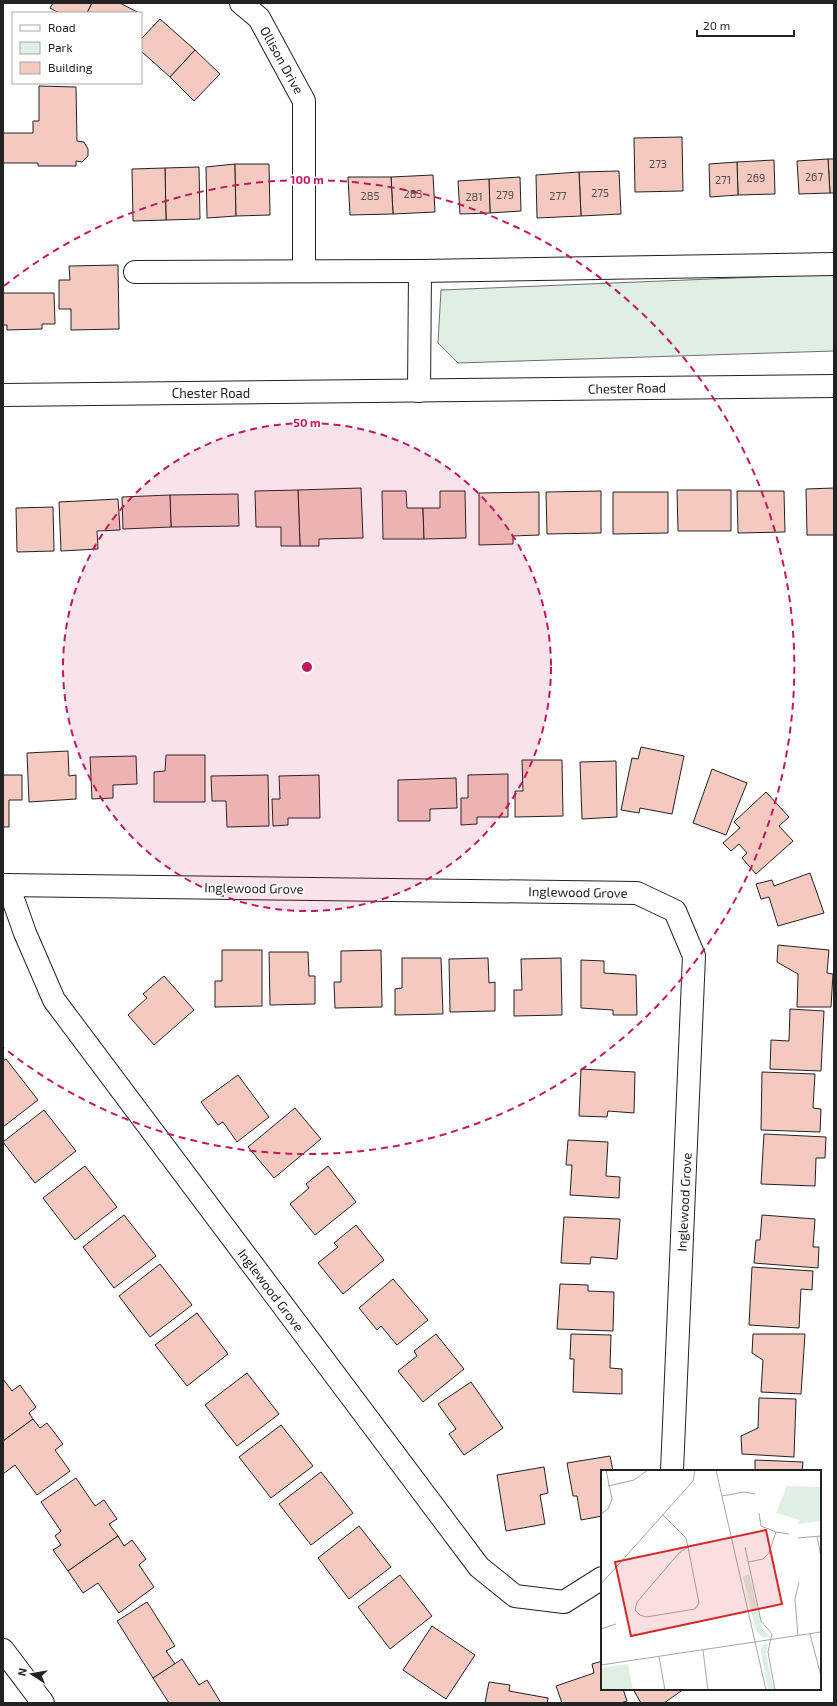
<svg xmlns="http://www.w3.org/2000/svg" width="837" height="1706" font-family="'Exo 2',sans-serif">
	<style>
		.green { fill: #e0efe3; stroke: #6f6f6f }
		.building { fill: #f3c9c0; stroke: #222 }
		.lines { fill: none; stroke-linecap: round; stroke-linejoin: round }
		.minor-casing { stroke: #222; stroke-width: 24 }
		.trunk-casing { stroke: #222; stroke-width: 24 }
		.minor { stroke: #fff; stroke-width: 22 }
		.trunk { stroke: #fff; stroke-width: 22 }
		.ring { fill: none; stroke: #c2185b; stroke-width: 2; stroke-dasharray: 7 5 }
		.labels { text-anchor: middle; stroke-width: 3; stroke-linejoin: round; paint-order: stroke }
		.number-label { font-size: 11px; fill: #564c4a }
		.street-label { font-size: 13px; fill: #222; stroke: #fff }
		.inset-road { fill: none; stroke: #a7a7a7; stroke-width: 1 }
		.view { fill: #d62828; fill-opacity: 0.15; stroke: #d62828; stroke-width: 2 }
		.inset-edge { fill: none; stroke: #222; stroke-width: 2 }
		.centre { fill: #c2185b; stroke: #fff; stroke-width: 2 }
		.ring-label { font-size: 12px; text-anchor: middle; font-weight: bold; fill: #c2185b; stroke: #fff; stroke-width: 3; stroke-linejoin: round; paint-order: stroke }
	</style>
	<rect width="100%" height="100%" fill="#fff"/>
	<path class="green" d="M834,274V351L458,363L438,343L441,290Z"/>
	<g class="building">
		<path d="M53,3H92L87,13H59L50,8Z"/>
		<path d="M92,3H120L139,13H87Z"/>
		<path d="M160,19L195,50L170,77L141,51V39Z"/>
		<path d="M195,50L220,74L194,101L170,77Z"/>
		<path d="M39,86L76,87L77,141L84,142L88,149V156L82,162L76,161V166H38V163H3V133H33V121H39Z"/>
		<path d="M682,137L683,191L635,192L634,138Z"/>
		<path d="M828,159H834V193H830Z"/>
		<path d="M828,159L830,193L799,194L797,161Z"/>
		<path d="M774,160L775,194L738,195L737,162Z"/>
		<path d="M737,162L738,195L710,197L709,164Z"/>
		<path d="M235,164L236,216L207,218L206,167Z"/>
		<path d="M235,164H269L270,215L236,216Z"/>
		<path d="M199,167L200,219L166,220L165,168Z"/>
		<path d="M165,168L166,220L133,221L132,169Z"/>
		<path d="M619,171L621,214L581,216L579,172Z"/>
		<path d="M579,172L581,216L537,218L536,175Z"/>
		<path d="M433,175L435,212L393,214L391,177Z"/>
		<path d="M348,177H391L393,214L350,215Z"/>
		<path d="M520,177L521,211L490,213L489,179Z"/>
		<path d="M489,179L490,213L460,214L458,181Z"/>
		<path d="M118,265L119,329L71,330V309H59V280H70L69,266Z"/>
		<path d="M3,293H54L55,324H42V329L7,330V325H3Z"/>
		<path d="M361,488L363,538L319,539V546H300L298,490Z"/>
		<path d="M834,488V535H807L806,489Z"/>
		<path d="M298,490L300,546H281V527H256L255,491Z"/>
		<path d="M677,490H731V531H678Z"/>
		<path d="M382,491H406L407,508H423L424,539H383Z"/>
		<path d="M440,491H465L466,538L424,539L423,508H440Z"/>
		<path d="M601,491V533L547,534L546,492Z"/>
		<path d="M737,491H784L785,532L738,533Z"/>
		<path d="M539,492V535L513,536V544L479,545V493Z"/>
		<path d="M613,492H668V533L613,534Z"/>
		<path d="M238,494L239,526L171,527L170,495Z"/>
		<path d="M170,495L171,527L123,529L122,497Z"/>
		<path d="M118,499L120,530L97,531L98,549L61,551L59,502Z"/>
		<path d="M53,507L54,551L17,552L16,508Z"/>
		<path d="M641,747L684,756L672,814L640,808L639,813L621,810L632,758L638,759Z"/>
		<path d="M68,751L69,776L76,775V799L29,802L27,753Z"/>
		<path d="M166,755H205V802H154V772L165,771Z"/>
		<path d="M136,756L137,784L113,785V798L92,799L90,757Z"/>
		<path d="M522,760H562L563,816L515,817V791H523Z"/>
		<path d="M616,761L617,817L582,819L580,762Z"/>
		<path d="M712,769L747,783L726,835L693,823Z"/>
		<path d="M508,774V817H477V824L461,825V798H468V775Z"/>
		<path d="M3,775H22V800H9V827H3Z"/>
		<path d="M268,775L269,826L227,827L226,801H212L211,776Z"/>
		<path d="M319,775L320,818H288V825L273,826L272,799H280L279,776Z"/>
		<path d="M456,778L457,808L430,809V821H398V780Z"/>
		<path d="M766,792L789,817L779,826L793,841L756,874L742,858L747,853L739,844L731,851L723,843L740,828L734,822Z"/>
		<path d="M810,873L824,913L778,926L769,897L761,899L756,884L772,880L774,886Z"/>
		<path d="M778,945L829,950L827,973L833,974L831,1007H797L798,974L777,962Z"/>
		<path d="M222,950H262V1006L215,1007V981H222Z"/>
		<path d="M381,950L382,1007L335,1008L334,982H341V951Z"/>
		<path d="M269,952H308L309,976H315V1004L270,1005Z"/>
		<path d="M402,958H441L443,1014L395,1015V989L402,988Z"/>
		<path d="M488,958L489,983L495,982V1011L450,1012L449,959Z"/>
		<path d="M561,958L562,1015L514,1016V990H522L521,959Z"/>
		<path d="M581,960L604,961V973L636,975L637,1015H613V1010L581,1008Z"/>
		<path d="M164,976L194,1010L154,1045L128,1015L147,998L143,994Z"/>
		<path d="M790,1009L824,1011L821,1071L770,1069L771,1040L789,1041Z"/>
		<path d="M6,1059L38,1100L3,1127V1061Z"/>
		<path d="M581,1069L635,1072L634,1113L608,1111L607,1117L579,1116Z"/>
		<path d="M762,1072L815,1074L813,1108L821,1109L820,1132L761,1130Z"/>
		<path d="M238,1075L269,1117L237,1142L223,1122L218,1125L201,1102Z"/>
		<path d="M295,1108L321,1139L274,1178L248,1147Z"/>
		<path d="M44,1110L76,1151L35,1183L3,1142Z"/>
		<path d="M764,1134L826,1137L825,1158H816L815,1186L761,1184Z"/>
		<path d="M568,1140L608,1142L606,1176L620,1177L619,1198L570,1195L572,1165H566Z"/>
		<path d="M85,1166L117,1207L75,1240L43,1198Z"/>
		<path d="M328,1166L356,1202L315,1235L290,1204L309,1188L306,1184Z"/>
		<path d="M124,1215L156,1256L114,1288L83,1247Z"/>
		<path d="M762,1215L815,1219L813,1247H819L818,1268L754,1263L756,1240H760Z"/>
		<path d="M564,1217L620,1219L617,1259L591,1257L590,1264L561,1263Z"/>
		<path d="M356,1225L384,1260L343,1294L318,1263L338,1247L334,1243Z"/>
		<path d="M160,1264L192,1305L150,1337L119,1296Z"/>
		<path d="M752,1267L813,1271L812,1290L801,1289L799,1328L749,1325Z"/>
		<path d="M393,1279L428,1320L397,1345L381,1326L377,1330L359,1308Z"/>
		<path d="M560,1284L588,1285V1291L614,1292L613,1331L557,1329Z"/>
		<path d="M197,1313L228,1354L187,1386L155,1345Z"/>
		<path d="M436,1334L464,1369L423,1402L398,1371L417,1356L414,1351Z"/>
		<path d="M571,1334L611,1335L610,1368L622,1369V1394L573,1392L574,1359H570Z"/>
		<path d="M753,1334H805L801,1394L761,1392L763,1360L752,1353Z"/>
		<path d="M247,1373L279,1414L237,1446L205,1405Z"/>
		<path d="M3,1379L12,1391L20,1385L36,1407L29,1413L33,1419L3,1441Z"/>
		<path d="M471,1382L503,1428L464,1455L449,1434L456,1429L438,1404Z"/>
		<path d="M759,1398L796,1399L794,1457L742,1454L741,1436L758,1428Z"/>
		<path d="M33,1419L40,1428L47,1423L63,1444L55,1450L70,1471L37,1495L15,1465L3,1474V1441Z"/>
		<path d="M281,1425L313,1466L271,1498L239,1457Z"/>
		<path d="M610,1456L613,1471H602V1516L581,1520L577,1496H573L567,1463Z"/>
		<path d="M755,1460L803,1462L802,1471H755Z"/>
		<path d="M544,1467L548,1493L540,1495L545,1524L506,1531L497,1475Z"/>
		<path d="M321,1472L353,1513L311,1545L279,1504Z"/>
		<path d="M76,1478L95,1506L104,1500L117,1519L109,1524L118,1536L68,1571L53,1550L61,1545L55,1536L61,1531L41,1502Z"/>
		<path d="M359,1526L391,1567L349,1599L318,1558Z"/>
		<path d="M118,1536L124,1546L132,1540L146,1559L139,1565L154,1587L119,1613L98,1583L83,1593L68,1571Z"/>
		<path d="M400,1575L432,1616L390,1649L358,1607Z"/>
		<path d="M147,1602L175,1646L166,1651L175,1664L153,1678L117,1621Z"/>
		<path d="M432,1626L475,1655L446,1699L403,1670Z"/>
		<path d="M182,1659L199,1685L207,1680L221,1703H169L153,1678Z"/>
		<path d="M602,1661V1689H623L627,1701L621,1703H562L556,1686L594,1673L592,1664Z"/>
		<path d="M489,1682L510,1685L509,1691L548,1698L547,1703H485Z"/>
		<path d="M633,1689H684L664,1703H641Z"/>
	</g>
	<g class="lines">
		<g class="minor-casing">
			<g id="minor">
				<path d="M241,3L259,18L304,101V270"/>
				<path d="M135,272L420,271L834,264"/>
				<path d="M419,391L420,271"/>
				<path d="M3,885L637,893L675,911L694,956L672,1471"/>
				<path d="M8,885L25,933L54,1000L479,1567L515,1596L564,1602L602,1578"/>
				<path d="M3,1650L43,1703"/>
			</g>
		</g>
		<g class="trunk-casing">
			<path id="trunk" d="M3,395L834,386"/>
		</g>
		<use href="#minor" class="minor"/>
		<use href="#trunk" class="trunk"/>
	</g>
	<circle cx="307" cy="667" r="244" fill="#c2185b" fill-opacity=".12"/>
	<g class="ring">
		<circle cx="307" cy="667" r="244"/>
		<path d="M4 286A487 487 0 1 1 4 1048"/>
	</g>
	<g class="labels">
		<g class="number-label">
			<text x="658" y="168">273</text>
			<text x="814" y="181">267</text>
			<text x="756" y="182">269</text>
			<text x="723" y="184">271</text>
			<text x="600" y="197">275</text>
			<text x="413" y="198">283</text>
			<text x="505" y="199">279</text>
			<text x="370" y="200">285</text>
			<text x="558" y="200">277</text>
			<text x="474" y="201">281</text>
		</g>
		<g class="street-label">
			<text transform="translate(282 60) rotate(61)" y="5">Ollison Drive</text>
			<text transform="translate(627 388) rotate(-1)" y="5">Chester Road</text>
			<text x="211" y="398">Chester Road</text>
			<text transform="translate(254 888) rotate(1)" y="5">Inglewood Grove</text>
			<text transform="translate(578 892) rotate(1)" y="5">Inglewood Grove</text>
			<text transform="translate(684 1202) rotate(-87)" y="5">Inglewood Grove</text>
			<text transform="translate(271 1290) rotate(53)" y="5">Inglewood Grove</text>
		</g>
	</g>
	<g transform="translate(601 1470)">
		<rect width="220" height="220" fill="#fff"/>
		<path d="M186,16L220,17V51L196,54L198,50L175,43ZM148,104L162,158L169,167H161L155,161L142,107ZM165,173L167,174L165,183L173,220H167L160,182L161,175ZM27,194L32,220H0V198Z" fill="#e0efe3"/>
		<path class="inset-road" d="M115,0L165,220M7,16L33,10L47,0M121,26L143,22L154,24M158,43L160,56L175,62M0,44L7,39L11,29L5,0M61,44L85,68L87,77L98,133L94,139L45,147L39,145L34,140L36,132L78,83L87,77M216,66L220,87M197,68L220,66M144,77L160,151L171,164L167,182L174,220M147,92L162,89L168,83L175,62L188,64M0,114L92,11L94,0M0,159L15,154M209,164L220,206M197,166L194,129L198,112M102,180L107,220M58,187L64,220M0,195L220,162"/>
		<path class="view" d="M165,60L181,134L30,166L14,92Z"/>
		<rect width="220" height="220" class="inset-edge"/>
	</g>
	<circle cx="307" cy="667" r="6" class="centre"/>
	<g class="ring-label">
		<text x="307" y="184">100 m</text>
		<text x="307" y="427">50 m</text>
	</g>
	<rect width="837" height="1706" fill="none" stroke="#222222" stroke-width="8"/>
	<rect x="12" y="12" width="130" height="72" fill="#ffffff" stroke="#a7a7a7"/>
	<rect x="20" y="25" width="20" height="6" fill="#ffffff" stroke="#a7a7a7"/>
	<text x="48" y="32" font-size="12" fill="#222222">Road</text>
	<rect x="20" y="42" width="20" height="12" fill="#e0efe3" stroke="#a7a7a7"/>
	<text x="48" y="52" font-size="12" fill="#222222">Park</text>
	<rect x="20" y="62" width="20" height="12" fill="#f3c9c0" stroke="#a7a7a7"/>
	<text x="48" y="72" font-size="12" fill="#222222">Building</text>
	<g transform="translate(32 1674) rotate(282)" stroke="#ffffff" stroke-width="3" paint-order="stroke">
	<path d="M0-3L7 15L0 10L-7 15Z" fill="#222222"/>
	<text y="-6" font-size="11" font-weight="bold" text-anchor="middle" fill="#222222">N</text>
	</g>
	<path d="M697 30v6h97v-6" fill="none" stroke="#222222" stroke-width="2"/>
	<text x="703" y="30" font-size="12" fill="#222222" stroke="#ffffff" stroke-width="3" paint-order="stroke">20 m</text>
</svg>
